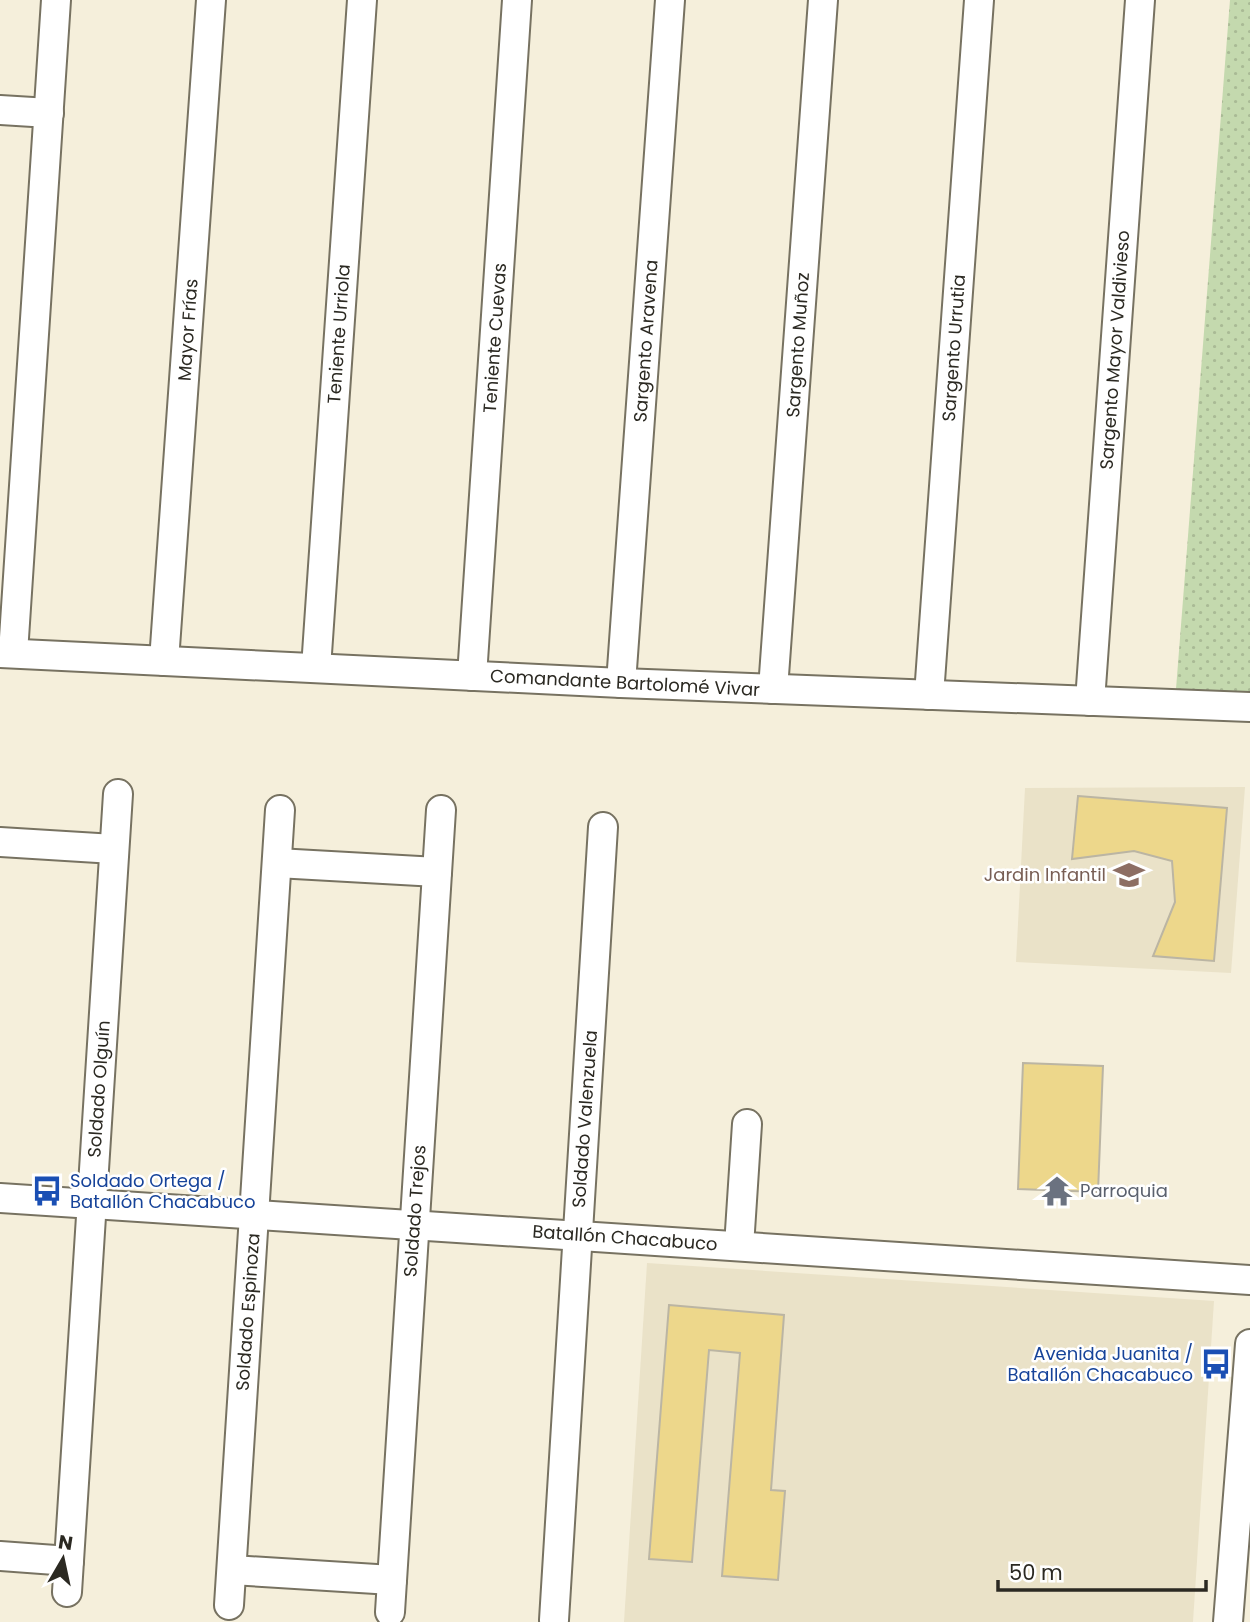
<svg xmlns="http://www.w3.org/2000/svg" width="1250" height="1622" font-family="Poppins,sans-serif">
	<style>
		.built { fill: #eae2c8 }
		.park { fill: url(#park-dots) }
		.building { fill: #edd78b; stroke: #bbb5a3; stroke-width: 2 }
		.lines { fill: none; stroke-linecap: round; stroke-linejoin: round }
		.minor-casing { stroke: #777261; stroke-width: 32 }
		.minor { stroke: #fff; stroke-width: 28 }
		.labels { text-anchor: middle; stroke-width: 5; stroke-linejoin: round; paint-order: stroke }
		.street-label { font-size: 18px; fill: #2b2922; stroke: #fff }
		.education-label { font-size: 18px; fill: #785e54; stroke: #fff; text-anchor: end }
		.transit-label { font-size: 18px; fill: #164399; stroke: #fff; text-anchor: start }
		.worship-label { font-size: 18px; fill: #5b616d; stroke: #fff; text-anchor: start }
	</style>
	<defs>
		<pattern id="park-dots" width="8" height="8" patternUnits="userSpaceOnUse" patternTransform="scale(1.75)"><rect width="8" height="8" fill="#c4d9ae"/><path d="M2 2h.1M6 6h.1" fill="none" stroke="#a9ba95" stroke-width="1.8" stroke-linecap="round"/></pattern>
	</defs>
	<rect width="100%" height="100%" fill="#f5efdb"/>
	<g class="built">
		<path d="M1245,787L1231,973L1016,962L1025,788Z"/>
		<path d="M647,1263L1214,1301L1193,1622H624Z"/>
	</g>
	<path class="park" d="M1230,0H1250V694L1176,689Z"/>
	<g class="building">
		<path d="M1078,796L1227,808L1214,961L1153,956L1175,902L1172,861L1134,851L1072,859Z"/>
		<path d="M1023,1063L1103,1066L1098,1192L1018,1189Z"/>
		<path d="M669,1305L784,1315L771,1490L785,1491L778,1580L722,1576L740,1353L709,1350L692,1562L649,1559Z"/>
	</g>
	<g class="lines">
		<g class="minor-casing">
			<g id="minor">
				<path d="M0,110L49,113"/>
				<path d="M0,653L621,683L1250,707"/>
				<path d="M13,653L56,0"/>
				<path d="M164,661L211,0"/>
				<path d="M316,668L362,0"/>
				<path d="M472,676L517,0"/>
				<path d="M621,683L670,0"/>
				<path d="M773,689L823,0"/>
				<path d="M929,695L979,0"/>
				<path d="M1090,701L1140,0"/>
				<path d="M0,842L114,849"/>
				<path d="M277,863L437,872"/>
				<path d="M0,1198L1250,1280"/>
				<path d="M739,1246L747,1124"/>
				<path d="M0,1556L69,1561"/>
				<path d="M232,1570L392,1580"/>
				<path d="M67,1592L118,794"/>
				<path d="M229,1605L280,810"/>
				<path d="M390,1612L441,810"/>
				<path d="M554,1620L603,827"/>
				<path d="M1228,1622L1250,1344"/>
			</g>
		</g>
		<use href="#minor" class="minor"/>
	</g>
	<defs>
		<g id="school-bare" transform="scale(2.415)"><path d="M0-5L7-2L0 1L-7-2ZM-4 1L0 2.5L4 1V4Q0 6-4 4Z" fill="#8d6e63" stroke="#fff" stroke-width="2.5" paint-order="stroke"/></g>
		<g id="bus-bare" transform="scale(2.415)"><path d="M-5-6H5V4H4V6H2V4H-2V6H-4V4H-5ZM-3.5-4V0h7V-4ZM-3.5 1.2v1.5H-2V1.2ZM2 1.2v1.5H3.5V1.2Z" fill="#1a4fb4" stroke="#fff" stroke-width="2.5" paint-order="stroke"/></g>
		<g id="temple-bare" transform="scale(2.415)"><path d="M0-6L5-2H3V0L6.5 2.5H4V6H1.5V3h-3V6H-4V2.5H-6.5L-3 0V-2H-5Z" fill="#6b7280" stroke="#fff" stroke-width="2.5" paint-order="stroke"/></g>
	</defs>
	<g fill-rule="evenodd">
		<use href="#school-bare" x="1129" y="875"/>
		<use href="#bus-bare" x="47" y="1191"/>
		<use href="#temple-bare" x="1057" y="1191"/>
		<use href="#bus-bare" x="1216" y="1364"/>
	</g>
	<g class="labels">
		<g class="street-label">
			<text transform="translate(188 330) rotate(-86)" y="6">Mayor Frías</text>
			<text transform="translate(339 334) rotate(-86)" y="6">Teniente Urriola</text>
			<text transform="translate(495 338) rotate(-86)" y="6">Teniente Cuevas</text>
			<text transform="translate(646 341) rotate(-86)" y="6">Sargento Aravena</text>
			<text transform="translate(798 345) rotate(-86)" y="6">Sargento Muñoz</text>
			<text transform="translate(954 348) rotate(-86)" y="6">Sargento Urrutia</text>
			<text transform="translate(1115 350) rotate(-86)" y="6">Sargento Mayor Valdivieso</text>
			<text transform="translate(625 683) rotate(3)" y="6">Comandante Bartolomé Vivar</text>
			<text transform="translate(99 1089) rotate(-86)" y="6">Soldado Olguín</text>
			<text transform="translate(585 1119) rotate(-86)" y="6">Soldado Valenzuela</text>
			<text transform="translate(415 1211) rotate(-86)" y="6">Soldado Trejos</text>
			<text transform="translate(625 1238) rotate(4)" y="6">Batallón Chacabuco</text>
			<text transform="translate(248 1312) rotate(-86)" y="6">Soldado Espinoza</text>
		</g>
		<g class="education-label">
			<text x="1106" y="881">Jardin Infantil</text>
		</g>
		<g class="transit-label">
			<text x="70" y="1187">Soldado Ortega /<tspan x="70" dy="21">Batallón Chacabuco</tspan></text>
			<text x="1193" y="1360" text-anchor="end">Avenida Juanita /<tspan x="1193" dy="21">Batallón Chacabuco</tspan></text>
		</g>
		<g class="worship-label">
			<text x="1080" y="1197">Parroquia</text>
		</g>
	</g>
	<g transform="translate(63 1559) rotate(9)" stroke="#ffffff" stroke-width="5" paint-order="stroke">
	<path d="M0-5L12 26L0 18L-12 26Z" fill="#2b2922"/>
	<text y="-10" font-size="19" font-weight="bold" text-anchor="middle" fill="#2b2922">N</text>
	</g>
	<path d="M998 1580v10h208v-10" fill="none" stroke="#2b2922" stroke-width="3.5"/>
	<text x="1009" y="1580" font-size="21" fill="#2b2922" stroke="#ffffff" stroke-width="5" paint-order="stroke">50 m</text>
</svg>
